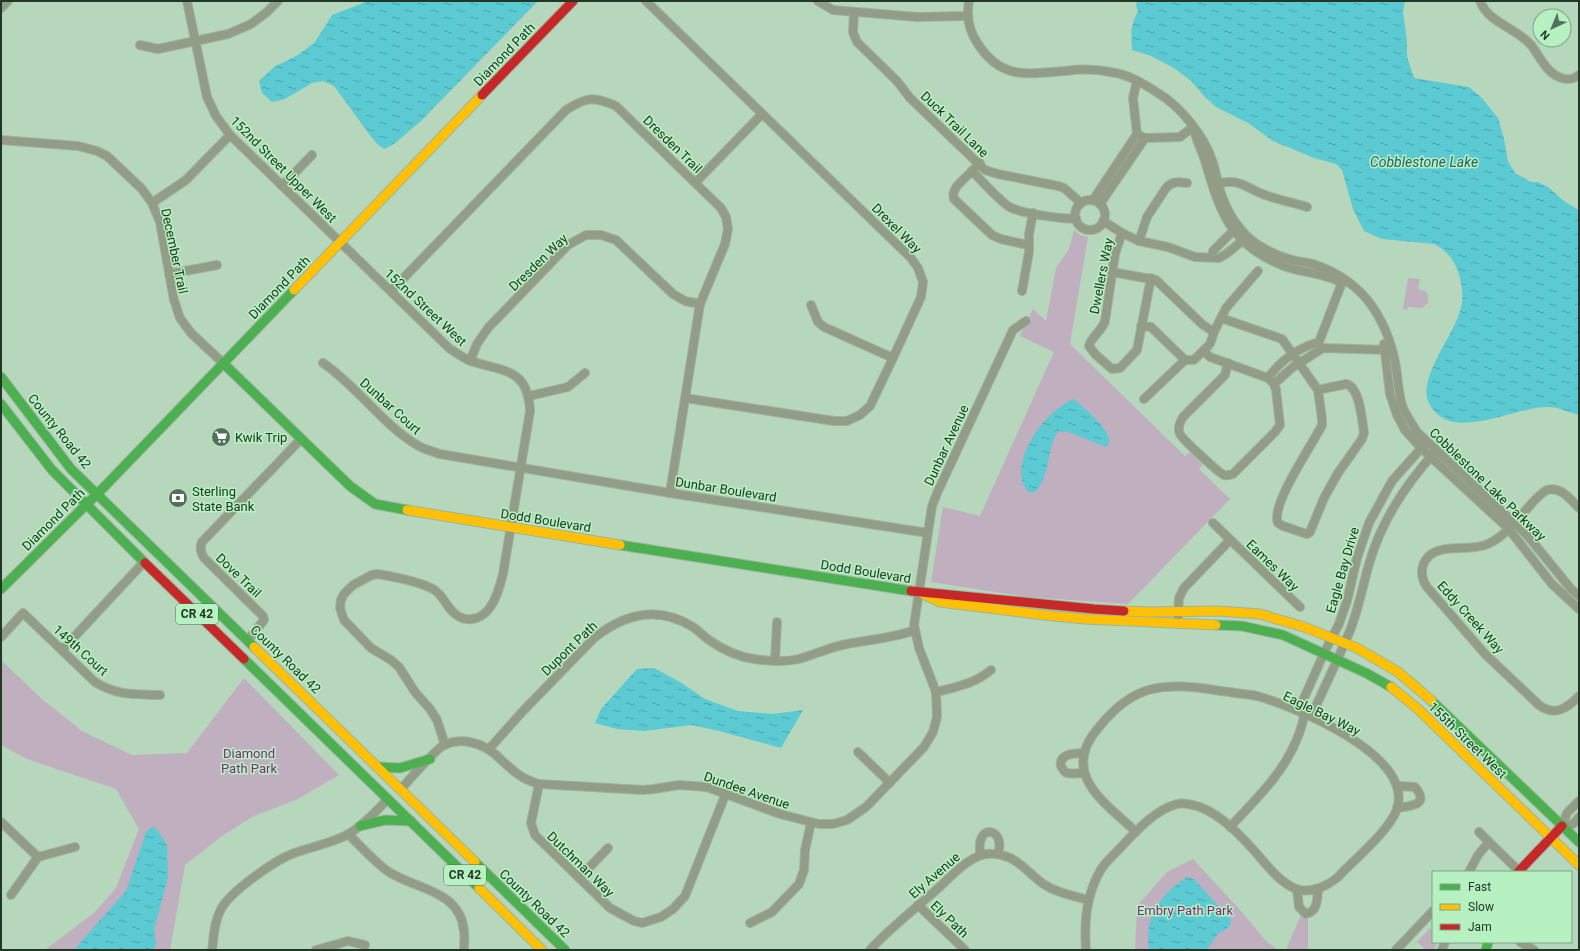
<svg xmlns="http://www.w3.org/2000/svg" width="1580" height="951" font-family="Roboto,sans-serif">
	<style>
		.green { fill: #bfafbf }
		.water { fill: url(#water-ripples) }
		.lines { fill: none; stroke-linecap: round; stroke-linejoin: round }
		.street-casing { stroke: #9bb5a0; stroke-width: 10 }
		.fast-casing { stroke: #9bb5a0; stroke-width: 11 }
		.slow-casing { stroke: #9bb5a0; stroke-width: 11 }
		.jam-casing { stroke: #9bb5a0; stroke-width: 11 }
		.street { stroke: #939c86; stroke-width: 8 }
		.fast { stroke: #4caf50; stroke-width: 9 }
		.slow { stroke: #ffc107; stroke-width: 9 }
		.jam { stroke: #c62828; stroke-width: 9 }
		.labels { text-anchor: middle; stroke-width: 3; stroke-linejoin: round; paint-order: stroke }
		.shield { fill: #b7f1c2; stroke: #4d7054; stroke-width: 1 }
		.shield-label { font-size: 12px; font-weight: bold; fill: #203825 }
		.street-label { font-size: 13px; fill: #203825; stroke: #b7f1c2 }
		.poi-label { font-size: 13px; fill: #203825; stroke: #b7f1c2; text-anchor: start }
		.park-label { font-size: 13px; fill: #7d2a79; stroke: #b7f1c2 }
		.water-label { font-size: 14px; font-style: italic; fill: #286069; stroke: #b7f1c2 }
	</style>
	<defs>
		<pattern id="water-ripples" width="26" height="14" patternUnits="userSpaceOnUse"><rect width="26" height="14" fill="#5bcad2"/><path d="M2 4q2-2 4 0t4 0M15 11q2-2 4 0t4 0" fill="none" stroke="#4ba5aa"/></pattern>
	</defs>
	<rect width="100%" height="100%" fill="#b7d7bd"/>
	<g class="green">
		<path d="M1074,230L1080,235L1088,237L1070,344L1185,456L1190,452L1203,465L1199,469L1230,499L1128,604L1028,597L931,582L943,507L980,516L1054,352L1020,336L1033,309L1046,321L1056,268L1069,249Z"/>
		<path d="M1408,278L1420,279L1418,289L1425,291L1428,295V303L1422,308L1408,307L1407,310L1403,309Z"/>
		<path d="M1,660L42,699L82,731L132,755L187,753L244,678L339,775L298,799L254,816L222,836L185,865L170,950H45L94,913L116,888L139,829L116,789L27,759L1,745Z"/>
		<path d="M1193,859L1241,911L1266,941L1278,950H1135L1137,906L1167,872Z"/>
		<path d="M1301,915L1308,917V950H1286Z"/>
		<path d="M1430,928L1433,932V942H1437L1434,950H1426L1417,942Z"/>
	</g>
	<g class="water">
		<path d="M368,1H538L421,121L394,144L384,149L377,144L369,134L334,86L323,81L312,83L285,99L272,102L262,93L259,81L274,67L298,55L315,42L332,15Z"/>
		<path d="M1137,1H1405L1403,12L1407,41V57L1414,78L1469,87L1481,97L1498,118L1504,139L1508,161L1515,173L1531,182H1538L1548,187L1565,202L1579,210V415C1569,412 1558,407 1547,407C1513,407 1450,445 1429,403C1416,377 1458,332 1462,303C1463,294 1462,287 1460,279C1457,263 1448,251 1434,244L1382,239L1364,231L1353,209L1342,170L1336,164L1314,158L1273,141L1248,123L1216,107L1205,97L1191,81L1174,68L1151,56L1132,50C1131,36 1130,24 1138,12L1136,5Z"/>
		<path d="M1073,399C1082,406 1120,436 1106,447L1071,433L1059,431C1047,440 1051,482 1033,493C1026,492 1024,486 1022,480C1017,449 1046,412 1073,399Z"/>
		<path d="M654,668L680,682L705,699L738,711L773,714L803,710L781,748L719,731L692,725L644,731L617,729L595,723L601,709L637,669Z"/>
		<path d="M153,826L161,835L167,845L168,877L154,930L156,943L154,950H74L126,891L146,832Z"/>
		<path d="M1187,877L1194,879L1231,920L1230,926L1218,934L1206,950H1149C1144,916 1160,895 1187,877Z"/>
	</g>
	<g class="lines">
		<g class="street-casing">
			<g id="street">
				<path d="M187,1L207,97L216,116L230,135L450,349C457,353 464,359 471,361C504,372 528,368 530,411L503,574C499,590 492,617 472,619C465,620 458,617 453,612C445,604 443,595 433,589C420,582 392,576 377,574L372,575L353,585L344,594L341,600L340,608L344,620L371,648L391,660L399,667L415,692L430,709L437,720L445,745"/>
				<path d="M646,1L911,258L918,268L923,282L921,297L893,358L870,406L860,415L847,421H834L685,398"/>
				<path d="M818,1L833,10L917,17L967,16"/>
				<path d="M969,1C966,17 969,31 978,44C1001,80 1028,74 1065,71C1080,69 1096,69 1110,72C1128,74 1144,84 1158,93C1180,106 1204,136 1212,160C1215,167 1216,175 1218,183C1223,203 1232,221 1246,235C1257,246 1274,255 1289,259C1297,262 1307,262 1316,265C1337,272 1359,287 1372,306C1385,325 1394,350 1397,374C1398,384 1399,395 1402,405C1405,415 1412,423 1417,432L1527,535L1571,589L1579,596"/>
				<path d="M1480,1C1488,23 1517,28 1531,45C1539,55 1546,72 1559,77C1565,80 1573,80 1579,75"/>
				<path d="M1,8L8,1"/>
				<path d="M854,12L853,32L857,42L897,81L910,98L985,170L998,174L1058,186L1064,188L1081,203"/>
				<path d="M140,45L158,49L228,34L251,24L267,12L278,1"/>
				<path d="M1194,129C1196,141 1202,150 1205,161C1220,212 1230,245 1284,266C1302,273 1322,272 1340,282"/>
				<path d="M1141,136L1145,138L1180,137L1193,127"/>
				<path d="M1,140L78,146L97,151L107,156L142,189L152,203L160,222L174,300L180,318L191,333L223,363"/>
				<path d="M980,163L972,171C982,181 998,199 1008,206C1018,213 1064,220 1076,218"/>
				<path d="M972,171C966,178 950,188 954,199L992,235L1001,239L1028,245"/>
				<path d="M696,182L762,114"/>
				<path d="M1213,184C1241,178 1242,186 1265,195C1279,200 1294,203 1307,207"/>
				<path d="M282,186L312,155"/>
				<path d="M1093,200L1137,134L1133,98L1137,81"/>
				<circle cx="1090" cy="215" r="15"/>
				<path d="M152,203L186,180L230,135"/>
				<path d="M1100,204L1145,138"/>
				<path d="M1103,221L1122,233L1139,241L1168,247L1195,257L1219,258L1226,254L1246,238"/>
				<path d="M1122,233L1115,254L1105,321C1102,331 1091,337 1089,346L1095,354L1112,369L1120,368L1137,350L1151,278"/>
				<path d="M1139,241L1147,217L1166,188C1172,181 1179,182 1187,183"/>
				<path d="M1212,257L1213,251L1236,228"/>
				<path d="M1112,272L1156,280L1203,325L1214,332"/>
				<path d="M169,274L217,265"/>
				<path d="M391,291L566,110C587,97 593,96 616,106L721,208L726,217L728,229L725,244L700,304L670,493"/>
				<path d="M1022,291L1029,252V234L1033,213"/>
				<path d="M811,305L818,322L824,327L893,358"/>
				<path d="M1221,318L1282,339L1318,390L1346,384C1360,387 1362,420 1364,433L1362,439L1338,473L1324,498L1310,532L1307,534L1283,526L1278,523C1270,505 1313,444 1322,425V419L1318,390"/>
				<path d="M1141,326L1151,327L1185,360"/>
				<path d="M1319,342L1343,280"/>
				<path d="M1384,344L1390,394L1397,415L1405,430L1421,448L1508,528L1552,584L1579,609"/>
				<path d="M1204,351L1210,357L1268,378L1274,384L1276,390L1280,425L1275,432L1233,474C1230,475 1227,476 1224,475C1219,473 1182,439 1180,434C1177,428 1180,422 1183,417L1225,375L1228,363"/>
				<path d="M470,361L477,344L488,328L568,245L586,235H601L616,240L673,294L685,301L700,304"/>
				<path d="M323,363C357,386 381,423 417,445C423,449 432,451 440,454L670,493L928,533"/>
				<path d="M1268,378C1281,360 1298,348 1319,342"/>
				<path d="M1274,384L1293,367L1323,348L1389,350"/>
				<path d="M529,396L568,387L585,373"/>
				<path d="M1144,399L1185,360H1194L1210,344L1214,332L1226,308L1258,271"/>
				<path d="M1579,508C1570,499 1561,486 1547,490C1541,493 1537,498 1533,502C1521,515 1505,537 1488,544C1471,552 1443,543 1429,556C1420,565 1420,577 1427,587L1485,654L1539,705C1555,717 1568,708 1579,696"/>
				<path d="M1213,523L1300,607"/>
				<path d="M1178,616L1179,598L1184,588L1230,540"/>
				<path d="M1,637L23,613L95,682C117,696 135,694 160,695"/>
				<path d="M248,640L264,620L263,616L204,558C201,553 199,548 202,542L301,439"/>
				<path d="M62,650L144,562"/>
				<path d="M775,660L777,622"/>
				<path d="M936,692C956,687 974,684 991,670"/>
				<path d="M1305,715L1315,708C1327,682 1340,655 1351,628C1359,607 1363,585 1369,564C1381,522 1405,485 1435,452"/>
				<path d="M489,749L523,711L594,638C624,614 658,605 693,627C699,631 703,636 709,640C722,649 739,657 754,659C768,661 786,662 799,659C806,657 813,654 820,652C830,648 841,645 852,643C873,639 894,638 915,630"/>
				<path d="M858,752L890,783"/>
				<path d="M1083,753C1075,754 1059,753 1061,766C1062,768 1064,772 1067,773C1072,774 1079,773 1084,773"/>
				<path d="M539,784L531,823L535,835L610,908L634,921L642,923L661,917L673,909L685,896L726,793"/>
				<path d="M1397,786L1415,787C1430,805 1411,806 1397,808"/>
				<path d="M401,789C409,780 436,749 444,745C462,737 482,743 496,755C510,768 520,779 539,784L643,790L654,789L679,785L707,787L780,814L819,824H833L847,820L866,807L924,747L933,732L937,717L936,692L919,648L914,625L932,506L938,491L1013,330L1026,321"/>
				<path d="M1,822L38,857L75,847"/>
				<path d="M1562,826L1567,813L1579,801"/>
				<path d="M1562,826L1573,824L1579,817"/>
				<path d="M1230,827C1257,798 1285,772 1299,734C1303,721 1306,717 1301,705L1324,653L1339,624L1347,601L1357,558L1369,523L1392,481L1425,444"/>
				<path d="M1479,832L1489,842"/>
				<path d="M348,834C360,845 376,864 389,872C417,890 460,890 464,931C465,937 464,944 464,950"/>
				<path d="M980,855C980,850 979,843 981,839C985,828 997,831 999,841C1000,845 999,850 998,854"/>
				<path d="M1469,872L1478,855L1489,842L1519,871"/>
				<path d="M579,878L608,848"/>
				<path d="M1297,889L1299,907L1306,914C1318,911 1317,900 1318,889"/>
				<path d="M11,895L38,857"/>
				<path d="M918,905L965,950"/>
				<path d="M750,923L772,912L799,884L804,870L805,850L811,823"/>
				<path d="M1520,942L1534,950"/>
				<path d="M212,950C214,936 214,922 221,909C230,892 274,861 292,854C310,847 329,844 347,835C363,826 375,812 388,799"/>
				<path d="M316,950L348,941L365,945"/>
				<path d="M870,950C890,928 914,910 936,890C949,879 962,863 979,856C987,852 1000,854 1008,857C1023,863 1032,877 1045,885C1057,893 1074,896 1088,900"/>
				<path d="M1086,950C1084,922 1086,896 1100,871C1105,862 1115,854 1122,846C1137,830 1155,810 1177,804C1184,802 1193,805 1200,807C1223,816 1242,837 1258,855C1269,868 1280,882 1296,889C1311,894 1327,886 1338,877C1354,860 1390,830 1397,809C1414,755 1296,707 1257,696C1249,694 1239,694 1230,692C1204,689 1178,683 1152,689C1131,694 1112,711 1099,727C1059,773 1103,801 1136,832"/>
				<path d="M1396,950L1433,911"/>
				<path d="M1442,950L1445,942"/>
			</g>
		</g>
		<g class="fast-casing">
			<g id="fast">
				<path d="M223,363L350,486L375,504L407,510"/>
				<path d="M1,377L71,469L254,647"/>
				<path d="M1,404L52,470L145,563"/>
				<path d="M620,545L911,591"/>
				<path d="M1,589L106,485L294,290"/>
				<path d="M1216,625L1242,626L1283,635L1366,673L1391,687"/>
				<path d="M244,659L479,888"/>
				<path d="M1432,701L1579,842"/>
				<path d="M379,767L400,768L430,759"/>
				<path d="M360,826L385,820L411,821"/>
				<path d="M475,862L565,950"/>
				<path d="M1486,950L1488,942"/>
			</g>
		</g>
		<g class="slow-casing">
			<g id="slow">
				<path d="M294,290L482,95"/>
				<path d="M407,510L620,545"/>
				<path d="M923,594L940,602L1044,615L1085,619L1216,625"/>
				<path d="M1124,611L1151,612L1218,611L1260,614L1304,627L1357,648L1398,672L1432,701"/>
				<path d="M254,647L475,862"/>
				<path d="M1391,687L1418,709L1579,865"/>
				<path d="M479,888L542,950"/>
			</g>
		</g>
		<g class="jam-casing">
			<g id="jam">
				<path d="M482,95L573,1"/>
				<path d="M145,563L244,659"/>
				<path d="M911,591L1094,609L1124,611"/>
				<path d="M1518,872L1562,826"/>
			</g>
		</g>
		<use href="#street" class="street"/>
		<use href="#fast" class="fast"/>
		<use href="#slow" class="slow"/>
		<use href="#jam" class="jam"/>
	</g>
	<defs>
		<g id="supermarket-disc" transform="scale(1)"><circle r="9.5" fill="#55705a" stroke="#b7f1c2"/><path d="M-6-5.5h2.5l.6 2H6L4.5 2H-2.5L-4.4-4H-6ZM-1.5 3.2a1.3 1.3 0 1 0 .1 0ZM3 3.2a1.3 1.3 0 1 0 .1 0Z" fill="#fff"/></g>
		<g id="bank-disc" transform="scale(1)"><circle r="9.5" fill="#55705a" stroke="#b7f1c2"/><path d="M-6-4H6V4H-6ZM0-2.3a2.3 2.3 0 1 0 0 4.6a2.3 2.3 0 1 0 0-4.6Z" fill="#fff"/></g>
	</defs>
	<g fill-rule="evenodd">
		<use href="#supermarket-disc" x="221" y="437"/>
		<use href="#bank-disc" x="178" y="498"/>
	</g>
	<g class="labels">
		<g class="shield">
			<rect x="176" y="604" width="42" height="20" rx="3"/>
			<rect x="444" y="865" width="42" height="20" rx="3"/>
		</g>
		<g class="shield-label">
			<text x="197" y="618">CR 42</text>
			<text x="465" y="879">CR 42</text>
		</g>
		<g class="street-label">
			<text transform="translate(504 54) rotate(-46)" y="5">Diamond Path</text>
			<text transform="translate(955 124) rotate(44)" y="5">Duck Trail Lane</text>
			<text transform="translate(673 144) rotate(44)" y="5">Dresden Trail</text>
			<text transform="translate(284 169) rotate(45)" y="5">152nd Street Upper West</text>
			<text transform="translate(897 228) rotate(45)" y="5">Drexel Way</text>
			<text transform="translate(175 251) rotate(78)" y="5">December Trail</text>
			<text transform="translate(538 262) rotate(-44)" y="5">Dresden Way</text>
			<text transform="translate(1101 276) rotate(-79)" y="5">Dwellers Way</text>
			<text transform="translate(279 287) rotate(-46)" y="5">Diamond Path</text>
			<text transform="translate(426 307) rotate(43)" y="5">152nd Street West</text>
			<text transform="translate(391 406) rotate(42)" y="5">Dunbar Court</text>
			<text transform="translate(60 431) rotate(51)" y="5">County Road 42</text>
			<text transform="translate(946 445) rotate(-65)" y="5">Dunbar Avenue</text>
			<text transform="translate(1488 484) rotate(44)" y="5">Cobblestone Lake Parkway</text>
			<text transform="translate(726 489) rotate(9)" y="5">Dunbar Boulevard</text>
			<text transform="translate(53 519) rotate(-45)" y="5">Diamond Path</text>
			<text transform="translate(546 520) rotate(9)" y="5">Dodd Boulevard</text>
			<text transform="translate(1273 565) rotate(44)" y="5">Eames Way</text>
			<text transform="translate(1342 570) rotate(-74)" y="5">Eagle Bay Drive</text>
			<text transform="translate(866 571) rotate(9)" y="5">Dodd Boulevard</text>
			<text transform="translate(239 575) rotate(44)" y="5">Dove Trail</text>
			<text transform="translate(1471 617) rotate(48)" y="5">Eddy Creek Way</text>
			<text transform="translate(569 648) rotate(-44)" y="5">Dupont Path</text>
			<text transform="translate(81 650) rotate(42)" y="5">149th Court</text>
			<text transform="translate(286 659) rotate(44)" y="5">County Road 42</text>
			<text transform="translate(1322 713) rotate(26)" y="5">Eagle Bay Way</text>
			<text transform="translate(1468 740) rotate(44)" y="5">155th Street West</text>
			<text transform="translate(747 790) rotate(19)" y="5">Dundee Avenue</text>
			<text transform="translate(581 864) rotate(44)" y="5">Dutchman Way</text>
			<text transform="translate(934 875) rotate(-41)" y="5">Ely Avenue</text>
			<text transform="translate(535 903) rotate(44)" y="5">County Road 42</text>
			<text transform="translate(950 919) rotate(44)" y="5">Ely Path</text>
		</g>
		<g class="poi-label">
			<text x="235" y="442">Kwik Trip</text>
			<text x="192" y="496">Sterling<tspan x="192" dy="15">State Bank</tspan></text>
		</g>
		<g class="park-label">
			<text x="249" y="758">Diamond<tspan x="249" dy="15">Path Park</tspan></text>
			<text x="1185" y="915">Embry Path Park</text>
		</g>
		<g class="water-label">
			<text x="1424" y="167">Cobblestone Lake</text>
		</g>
	</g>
	<rect width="1580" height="951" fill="none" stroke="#203825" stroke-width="4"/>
	<rect x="1432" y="871" width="140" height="72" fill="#b7f1c2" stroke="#7ba783"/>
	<rect x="1440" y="884" width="20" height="6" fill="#4caf50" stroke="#7ba783"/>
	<text x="1468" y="891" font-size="12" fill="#203825">Fast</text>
	<rect x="1440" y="904" width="20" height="6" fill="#ffc107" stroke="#7ba783"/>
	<text x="1468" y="911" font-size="12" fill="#203825">Slow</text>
	<rect x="1440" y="924" width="20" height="6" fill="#c62828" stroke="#7ba783"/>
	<text x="1468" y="931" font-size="12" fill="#203825">Jam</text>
	<g transform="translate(1552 28) rotate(224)"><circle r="19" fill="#b7f1c2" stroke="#7ba783"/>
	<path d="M0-3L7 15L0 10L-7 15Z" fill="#55705a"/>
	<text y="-6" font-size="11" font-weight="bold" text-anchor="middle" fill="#203825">N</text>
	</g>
</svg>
